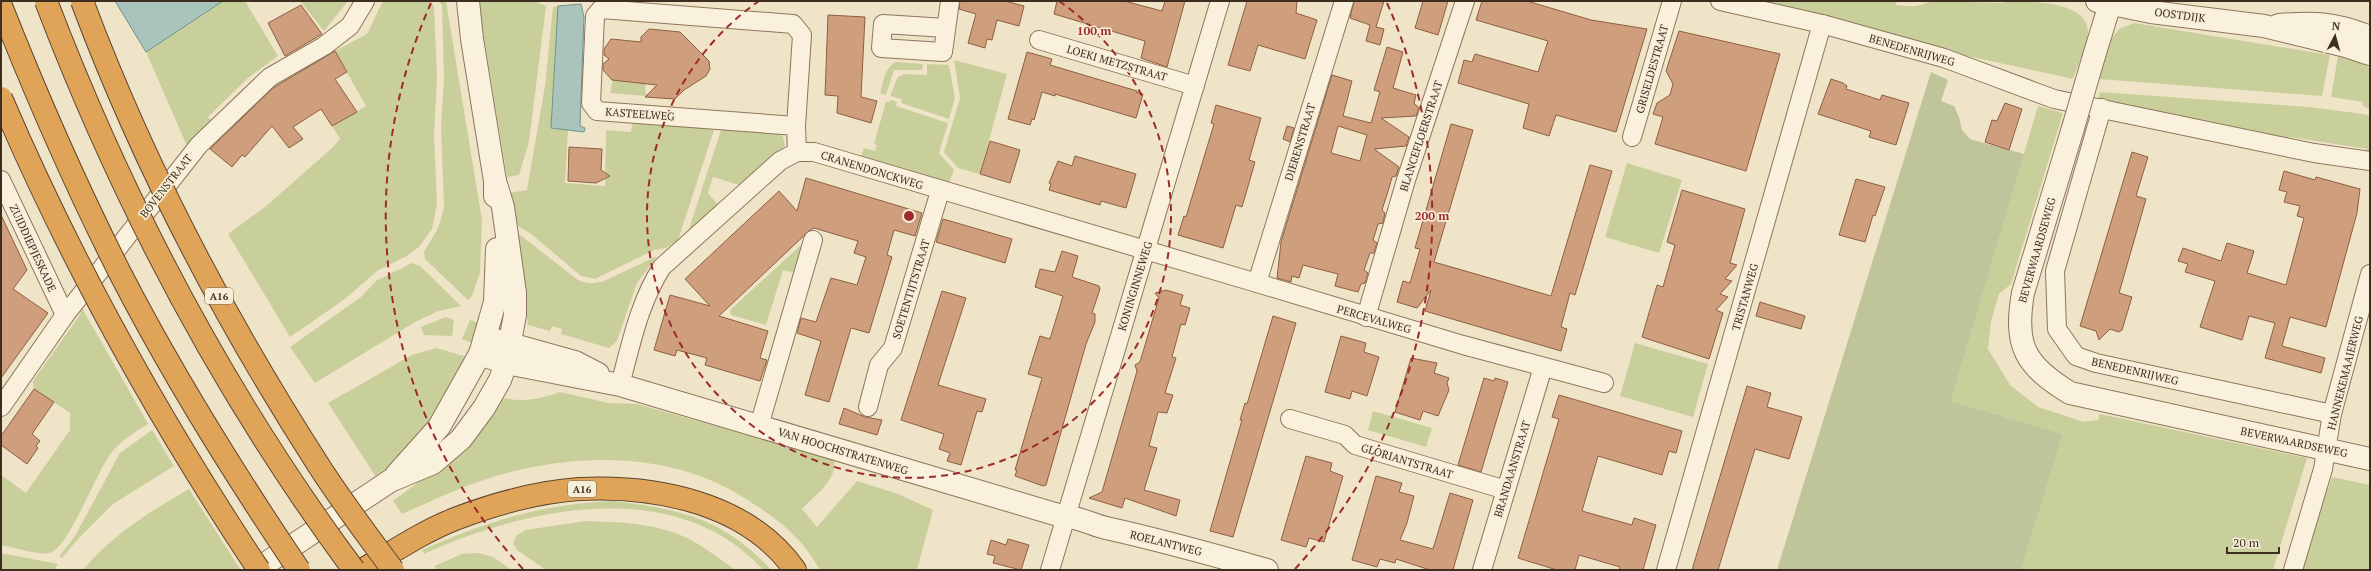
<svg xmlns="http://www.w3.org/2000/svg" width="2371" height="571" font-family="'PT Serif',serif">
	<style>
		.green { fill: #c9cf9b }
		.cemetery { fill: #bfc49a }
		.water { fill: #a9c4bc; stroke: #6f938a }
		.pier { fill: #f0e4c8 }
		.building { fill: #cf9f7d; stroke: #8d5f41; fill-rule: evenodd }
		.lines { fill: none; stroke-linecap: round; stroke-linejoin: round }
		.minor-casing { stroke: #8d765c; stroke-width: 20 }
		.tertiary-casing { stroke: #8d765c; stroke-width: 24 }
		.motorway-casing { stroke: #5b4430; stroke-width: 24 }
		.minor { stroke: #faf1dc; stroke-width: 18 }
		.tertiary { stroke: #faf1dc; stroke-width: 22 }
		.motorway { stroke: #e0a458; stroke-width: 22 }
		.tertiary-bridge-casing { stroke: #8d765c; stroke-width: 24; stroke-linecap: butt }
		.motorway-bridge-casing { stroke: #5b4430; stroke-width: 24; stroke-linecap: butt }
		.tertiary-bridge { stroke: #faf1dc; stroke-width: 22 }
		.motorway-bridge { stroke: #e0a458; stroke-width: 22 }
		.ring { fill: none; stroke: #9e2a2b; stroke-width: 2; stroke-dasharray: 7 5 }
		.labels { text-anchor: middle; stroke-width: 3.5; stroke-linejoin: round; paint-order: stroke }
		.shield { fill: #f7eed8; stroke: #756857; stroke-width: 1 }
		.shield-label { font-size: 10px; font-weight: bold; fill: #3d2e20 }
		.street-label { font-size: 11px; fill: #3d2e20; stroke: #f7eed8 }
		.centre { fill: #9e2a2b; stroke: #f7eed8; stroke-width: 2 }
		.ring-label { font-size: 12px; text-anchor: middle; font-weight: bold; fill: #9e2a2b; stroke: #f7eed8; stroke-width: 3.5; stroke-linejoin: round; paint-order: stroke }
	</style>
	<rect width="100%" height="100%" fill="#f0e4c8"/>
	<g class="green">
		<path d="M223,1H245L278,56L249,77L208,117L211,120L187,146L146,52Z"/>
		<path d="M300,1H348L324,31Z"/>
		<path d="M383,1H430L434,7L437,79L434,136L437,204L432,229L419,247L407,256L377,271L345,299L290,337L228,234L265,207L331,149L340,139L332,126L366,106L335,51L367,34Z"/>
		<path d="M438,1H446L482,220L480,273L472,296L468,300L425,259L424,252L438,228L444,208L441,126L444,79L442,5Z"/>
		<path d="M478,1H534L546,6L529,142L519,175L507,177Z"/>
		<path d="M1761,1H1893L1896,2V5C1909,7 1919,7 1931,1L2003,3V1C2027,1 2088,0 2088,32C2088,44 2077,67 2073,79L1967,56Z"/>
		<path d="M558,6L551,128L568,130L565,183L605,186L606,130L631,132L633,122L715,127L678,240L666,248L654,250L595,279L581,276L531,234L513,223L509,193L527,190L545,86L553,7Z"/>
		<path d="M2134,23L2330,55L2322,96L2099,79L2112,38L2119,29Z"/>
		<path d="M2338,56L2353,59L2370,68V109L2363,106V102L2331,97Z"/>
		<path d="M954,60L1007,74L980,174L958,168L944,152L960,98Z"/>
		<path d="M896,62L923,64L922,70H894L886,95L880,93C884,81 884,68 896,62Z"/>
		<path d="M927,64L949,65L955,98L949,119L901,103L902,99L890,96L898,77L904,74L927,75Z"/>
		<path d="M613,79H620L621,81H647L645,88L646,96L610,93Z"/>
		<path d="M2100,92L2309,107L2363,114L2370,116V152H2367V149L2290,137L2289,140L2098,99Z"/>
		<path d="M890,100L897,102L896,106L948,123L939,153L954,170L949,183L861,157L864,148L875,151L877,145L874,144L886,102H889Z"/>
		<path d="M2038,106L2063,113L2011,284L1999,294L1991,322L1988,349L2010,385L2038,407L2084,422L2098,420L2100,414L2307,458L2273,570H2021L2063,434L1951,401Z"/>
		<path d="M722,127L775,131L783,137L785,146L742,186L713,177L708,193L719,206L687,235Z"/>
		<path d="M1627,163L1682,180L1659,253L1605,237Z"/>
		<path d="M515,231L578,280C587,284 594,284 604,281L657,256L637,283L617,341L609,348L561,334L562,329L552,326L550,331L528,325Z"/>
		<path d="M800,246L804,250L796,273L783,270L766,325L731,315L730,310Z"/>
		<path d="M412,263L420,266L461,306L438,311L415,322L315,383L290,347L361,297L376,281Z"/>
		<path d="M82,308L148,424C135,432 122,440 112,452C96,472 70,544 52,552C43,557 12,547 1,545V475L26,493L70,430V413L34,389L33,381L80,315Z"/>
		<path d="M446,317L454,320L452,336L424,335L421,327Z"/>
		<path d="M470,320L479,323L473,343L462,339Z"/>
		<path d="M1635,343L1708,364L1693,417L1620,396Z"/>
		<path d="M436,348L468,357L440,414L378,480L328,403L412,355Z"/>
		<path d="M560,392L609,403L637,404L834,459C838,480 815,495 802,509L817,527L857,481L898,494L933,510L917,570H820C801,537 781,521 749,501C668,447 561,452 472,484C448,493 425,504 402,514L393,501L439,467L498,396C520,404 538,399 560,392Z"/>
		<path d="M1373,411L1432,428L1426,447L1368,430Z"/>
		<path d="M152,430L174,466L113,504L78,539L62,558L59,557L75,536L120,453Z"/>
		<path d="M2332,477L2370,485V570H2299Z"/>
		<path d="M189,489L240,569L83,570C112,535 149,512 189,489Z"/>
		<path d="M614,501C680,509 725,519 771,570H763C678,475 526,507 424,554L422,550C488,521 541,504 614,501Z"/>
		<path d="M585,521C620,522 655,523 687,538C704,546 720,560 736,570H546L517,550L513,543L516,536L526,530Z"/>
		<path d="M1,553L58,564L54,570H1Z"/>
		<path d="M479,553L493,557L512,570H438L434,566L462,554Z"/>
	</g>
	<path class="cemetery" d="M1931,72L1948,80L1941,101L1954,106L1959,117L1962,130L1970,139L2024,154L1951,401L2063,434L2021,570H1777Z"/>
	<g class="water">
		<path d="M115,1H223L146,52Z"/>
		<path d="M581,4L584,17L580,126L585,128L584,132L551,128L558,6Z"/>
	</g>
	<path class="pier" d="M1,1H57L2,32Z"/>
	<g class="building">
		<path d="M960,1H1005L1024,6L1019,26L997,20L992,40L987,39L985,48L968,43L976,14L959,9Z"/>
		<path d="M1057,1H1124L1162,11L1165,1H1185L1167,67L1141,58L1145,41L1054,14Z"/>
		<path d="M1247,1H1297L1296,13L1317,20L1305,59L1258,45L1250,71L1228,65Z"/>
		<path d="M1354,1H1384L1376,27L1384,29L1380,45L1366,41L1370,25L1350,18Z"/>
		<path d="M1423,1H1448L1438,35L1415,28Z"/>
		<path d="M1482,1H1527L1591,20L1647,29L1616,132L1556,115L1549,136L1523,128L1529,104L1458,83L1464,60L1472,62L1475,54L1538,72L1548,41L1476,20Z"/>
		<path d="M301,5L322,34L285,56L268,23Z"/>
		<path d="M828,15L865,17L861,97L877,101L871,123L837,113L838,96L825,95Z"/>
		<path d="M649,29L680,32L709,61L710,69L706,76L684,90L675,99L645,97L657,85L612,80L603,70V64L609,59L604,55V49L611,39L641,42V37Z"/>
		<path d="M1679,31L1780,54L1746,171L1655,144L1663,117L1653,114L1657,103L1670,95L1673,84L1666,71Z"/>
		<path d="M1387,47L1403,52L1393,88L1416,95L1414,103L1419,108L1416,116L1381,118L1409,137L1406,146L1374,149L1399,167L1396,176L1392,177L1389,188L1382,210L1385,213L1383,223L1378,224L1373,240L1377,243L1374,253H1370L1364,270L1368,273L1365,283L1361,284L1358,292L1335,286L1338,274L1303,265L1299,278L1292,276L1291,282L1277,278L1281,242L1332,75L1352,81L1343,116L1371,123L1380,92L1374,90ZM1338,126L1367,135L1360,161L1331,153Z"/>
		<path d="M335,51L347,72L335,79L357,112L332,126L321,109L293,127L303,139L289,148L272,126L245,157L242,155L232,167L210,149L273,88Z"/>
		<path d="M1027,52L1052,59L1050,65L1137,91L1136,92L1143,94L1136,118L1055,94V96L1042,92L1034,120L1032,119L1030,125L1008,119Z"/>
		<path d="M1831,79L1843,83L1847,86L1846,89L1880,100L1882,95L1909,103L1896,145L1869,137L1871,131L1818,114Z"/>
		<path d="M2005,103L2022,109L2009,150L1985,142L1992,120L1997,121Z"/>
		<path d="M1216,105L1261,118L1249,160L1255,162L1242,207L1236,205L1223,248L1178,235L1184,216L1186,217L1214,124L1211,123Z"/>
		<path d="M1451,124L1473,130L1434,262L1493,279L1551,296L1590,165L1612,171L1575,295L1570,293L1561,327L1567,329L1561,351L1425,311L1431,290L1417,308L1397,302L1403,281L1410,283L1420,249L1415,248Z"/>
		<path d="M1287,126L1294,128L1290,142L1283,139Z"/>
		<path d="M990,141L1020,150L1010,183L980,174Z"/>
		<path d="M569,147L602,149L601,170L610,176L596,183L568,181Z"/>
		<path d="M2132,152L2148,157L2136,196L2146,199L2119,293L2132,297L2122,330L2119,332L2110,329L2099,340L2096,331L2080,326Z"/>
		<path d="M1075,156L1136,174L1126,208L1101,201L1100,205L1049,190L1051,184L1049,183L1058,161L1072,166Z"/>
		<path d="M2284,171L2315,180L2316,177L2360,189L2357,213L2326,327L2290,317L2282,346L2325,358L2321,373L2265,358L2275,323L2249,316L2242,340L2200,327L2215,281L2185,272L2188,264L2178,261L2183,248L2221,261L2227,243L2254,251L2247,273L2286,285L2304,218L2297,216L2300,206L2284,202L2287,192L2279,190Z"/>
		<path d="M806,178L922,213L915,236L894,230L887,255L892,257L869,333L851,328L829,402L805,395L821,341L797,333L801,318L816,322L831,278L857,285L866,257L854,253L858,241L814,228L810,230L719,316L768,331L760,358L767,360L760,381L705,365L707,358L677,350L675,356L654,350L670,295L710,306L685,279L779,191L797,211Z"/>
		<path d="M1856,179L1885,187L1875,216L1873,215L1865,242L1839,235Z"/>
		<path d="M1682,190L1745,209L1730,263L1737,265L1725,279L1732,281L1720,294L1728,297L1716,310L1723,313L1709,359L1642,337L1657,285L1663,287L1675,245L1667,242Z"/>
		<path d="M1,215L27,270L13,289L48,313L1,378Z"/>
		<path d="M943,219L1012,239L1005,263L936,242Z"/>
		<path d="M1062,251L1078,256L1072,277L1099,286L1100,289L1092,313L1095,314V322L1086,344L1046,485L1043,486L1015,476L1017,470H1015L1042,378L1028,374L1040,336L1050,339L1063,296L1035,287L1040,269L1055,272Z"/>
		<path d="M1166,290L1183,295L1180,305L1190,308L1185,325L1181,324L1172,357L1176,358L1165,393L1173,395L1167,413L1158,412L1149,446L1157,448L1144,490L1180,500L1176,516L1125,498L1122,508L1089,498L1102,492L1137,371L1135,365L1140,362L1159,298L1155,293Z"/>
		<path d="M942,291L966,298L938,385L986,399L982,412L977,411L961,465L947,461L950,453L939,449L944,434L901,420Z"/>
		<path d="M1760,302L1805,316L1801,329L1756,316Z"/>
		<path d="M1273,316L1296,323L1233,537L1210,531L1242,420H1240L1245,403L1247,404Z"/>
		<path d="M1341,336L1366,343L1364,352L1379,357L1367,396L1352,391L1350,399L1325,392Z"/>
		<path d="M1411,358L1437,363L1434,373L1449,378L1447,383L1449,390L1438,416L1423,411L1420,420L1395,412Z"/>
		<path d="M1484,378L1494,381L1495,378L1508,382L1481,472L1458,465Z"/>
		<path d="M1747,386L1771,393L1767,407L1802,417L1789,459L1755,449L1718,570H1692Z"/>
		<path d="M34,389L54,402L32,434L40,441L36,446L38,448L27,464L1,445V436Z"/>
		<path d="M1559,395L1682,431L1676,453L1669,451L1662,475L1598,456L1582,511L1632,525L1634,518L1656,525L1643,570H1619L1620,567L1579,555L1575,570H1557L1518,558L1559,419L1552,417Z"/>
		<path d="M844,408L865,417L882,420L877,435L839,424Z"/>
		<path d="M1306,456L1332,463L1330,471L1343,476L1324,542L1309,538L1306,547L1281,540Z"/>
		<path d="M1376,476L1402,483L1399,492L1414,496L1407,523L1400,540L1433,549L1450,493L1473,500L1453,570H1430L1396,559L1395,563L1380,559L1377,567L1352,560Z"/>
		<path d="M1008,539L1029,545L1021,570L993,563L995,556L987,554L991,540L1006,545Z"/>
	</g>
	<g class="lines">
		<g class="minor-casing">
			<g id="minor">
				<path d="M1720,1L1822,24L1944,58L2054,99L2314,153L2370,161"/>
				<path d="M946,28L883,24L881,48L943,52L950,1"/>
				<path d="M1039,40L1195,86"/>
				<path d="M2102,108L2055,271L2057,329L2076,356L2096,363L2332,414"/>
				<path d="M796,126L597,111L591,103L595,16L601,9L793,24L802,35L796,126L797,152"/>
				<path d="M1632,137L1672,1"/>
				<path d="M1,180L65,315"/>
				<path d="M1257,283L1344,1"/>
				<path d="M1366,317L1406,180L1465,1"/>
				<path d="M620,385C631,344 639,303 662,267L780,161L797,152H814L1257,283L1463,345L1604,383"/>
				<path d="M1,407L65,315L199,145L270,77L324,46L350,26L365,1"/>
				<path d="M868,407L879,365L893,348L940,191"/>
				<path d="M1290,419L1345,435L1355,445L1506,490"/>
				<path d="M759,426L813,240"/>
				<path d="M1050,570L1220,1"/>
				<path d="M1482,570L1543,367"/>
				<path d="M1666,570L1822,24"/>
				<path d="M2293,570L2323,469L2332,414L2370,274"/>
			</g>
		</g>
		<g class="tertiary-casing">
			<g id="tertiary">
				<path d="M468,1L472,39L495,181V196"/>
				<path d="M2097,1L2151,12L2264,26L2346,46L2370,54"/>
				<path d="M2279,25C2315,22 2336,23 2370,37"/>
				<path d="M2094,56L2110,4"/>
				<path d="M2073,128L2023,293C2014,345 2024,365 2070,393L2370,459"/>
				<path d="M496,340L575,362L598,374"/>
				<path d="M480,354L506,363L620,385L1065,517C1080,517 1092,525 1106,528C1161,540 1214,555 1267,570"/>
				<path d="M396,475L439,427L480,354L495,302L497,249"/>
				<path d="M256,570L390,481L433,463L461,439L484,408L500,380L506,363L515,315V293L503,207L495,181"/>
			</g>
		</g>
		<g class="motorway-casing">
			<path id="motorway" d="M362,570C393,552 422,532 455,519C494,504 538,492 579,489C656,485 748,503 795,570"/>
		</g>
		<use href="#minor" class="minor"/>
		<use href="#tertiary" class="tertiary"/>
		<use href="#motorway" class="motorway"/>
		<g class="tertiary-bridge-casing">
			<path id="tertiary-bridge" d="M2073,128L2094,56"/>
		</g>
		<g class="motorway-bridge-casing">
			<g id="motorway-bridge">
				<path d="M46,1C123,203 225,396 354,570"/>
				<path d="M82,1C143,164 225,320 319,466C342,502 368,536 393,570"/>
				<path d="M1,6C37,97 76,186 120,273C173,376 235,475 299,570"/>
				<path d="M1,98C72,264 159,420 259,570"/>
			</g>
		</g>
		<use href="#tertiary-bridge" class="tertiary-bridge"/>
		<use href="#motorway-bridge" class="motorway-bridge"/>
	</g>
	<g class="ring">
		<path d="M1059 1A262 262 0 1 1 759 1"/>
		<path d="M523 569A523 523 0 0 1 431 3M1387 3A523 523 0 0 1 1295 569"/>
	</g>
	<g class="labels">
		<g class="shield">
			<rect x="205" y="288" width="28" height="16" rx="3"/>
			<rect x="568" y="481" width="28" height="16" rx="3"/>
		</g>
		<g class="shield-label">
			<text x="219" y="300">A16</text>
			<text x="582" y="493">A16</text>
		</g>
		<g class="street-label">
			<text transform="translate(2180 15) rotate(7)" y="4">OOSTDIJK</text>
			<text transform="translate(1912 50) rotate(16)" y="4">BENEDENRIJWEG</text>
			<text transform="translate(1117 63) rotate(16)" y="4">LOEKI METZSTRAAT</text>
			<text transform="translate(1652 69) rotate(-74)" y="4">GRISELDESTRAAT</text>
			<text transform="translate(640 114) rotate(4)" y="4">KASTEELWEG</text>
			<text transform="translate(1421 136) rotate(-72)" y="4">BLANCEFLOERSTRAAT</text>
			<text transform="translate(1300 142) rotate(-73)" y="4">DIERENSTRAAT</text>
			<text transform="translate(872 170) rotate(17)" y="4">CRANENDONCKWEG</text>
			<text transform="translate(166 186) rotate(-52)" y="4">BOVENSTRAAT</text>
			<text transform="translate(33 248) rotate(65)" y="4">ZUIDDIEPJESKADE</text>
			<text transform="translate(2037 250) rotate(-74)" y="4">BEVERWAARDSEWEG</text>
			<text transform="translate(1135 286) rotate(-73)" y="4">KONINGINNEWEG</text>
			<text transform="translate(911 289) rotate(-73)" y="4">SOETENTIJTSTRAAT</text>
			<text transform="translate(1745 297) rotate(-74)" y="4">TRISTANWEG</text>
			<text transform="translate(1374 319) rotate(16)" y="4">PERCEVALWEG</text>
			<text transform="translate(2135 371) rotate(13)" y="4">BENEDENRIJWEG</text>
			<text transform="translate(2345 373) rotate(-76)" y="4">HANNEKEMAAIERWEG</text>
			<text transform="translate(2294 442) rotate(12)" y="4">BEVERWAARDSEWEG</text>
			<text transform="translate(843 451) rotate(17)" y="4">VAN HOOCHSTRATENWEG</text>
			<text transform="translate(1407 461) rotate(17)" y="4">GLORIANTSTRAAT</text>
			<text transform="translate(1512 469) rotate(-73)" y="4">BRANDAANSTRAAT</text>
			<text transform="translate(1166 543) rotate(14)" y="4">ROELANTWEG</text>
		</g>
	</g>
	<circle cx="909" cy="216" r="6" class="centre"/>
	<g class="ring-label">
		<text x="1094" y="35">100 m</text>
		<text x="1432" y="220">200 m</text>
	</g>
	<rect width="2371" height="571" fill="none" stroke="#3d2e20" stroke-width="4"/>
	<g transform="translate(2335 36) rotate(6)" stroke="#f7eed8" stroke-width="3" paint-order="stroke">
	<path d="M0-3L7 15L0 10L-7 15Z" fill="#3d2e20"/>
	<text y="-6" font-size="11" font-weight="bold" text-anchor="middle" fill="#3d2e20">N</text>
	</g>
	<path d="M2227 547v6h52v-6" fill="none" stroke="#3d2e20" stroke-width="2"/>
	<text x="2233" y="547" font-size="12" fill="#3d2e20" stroke="#f7eed8" stroke-width="3" paint-order="stroke">20 m</text>
</svg>
